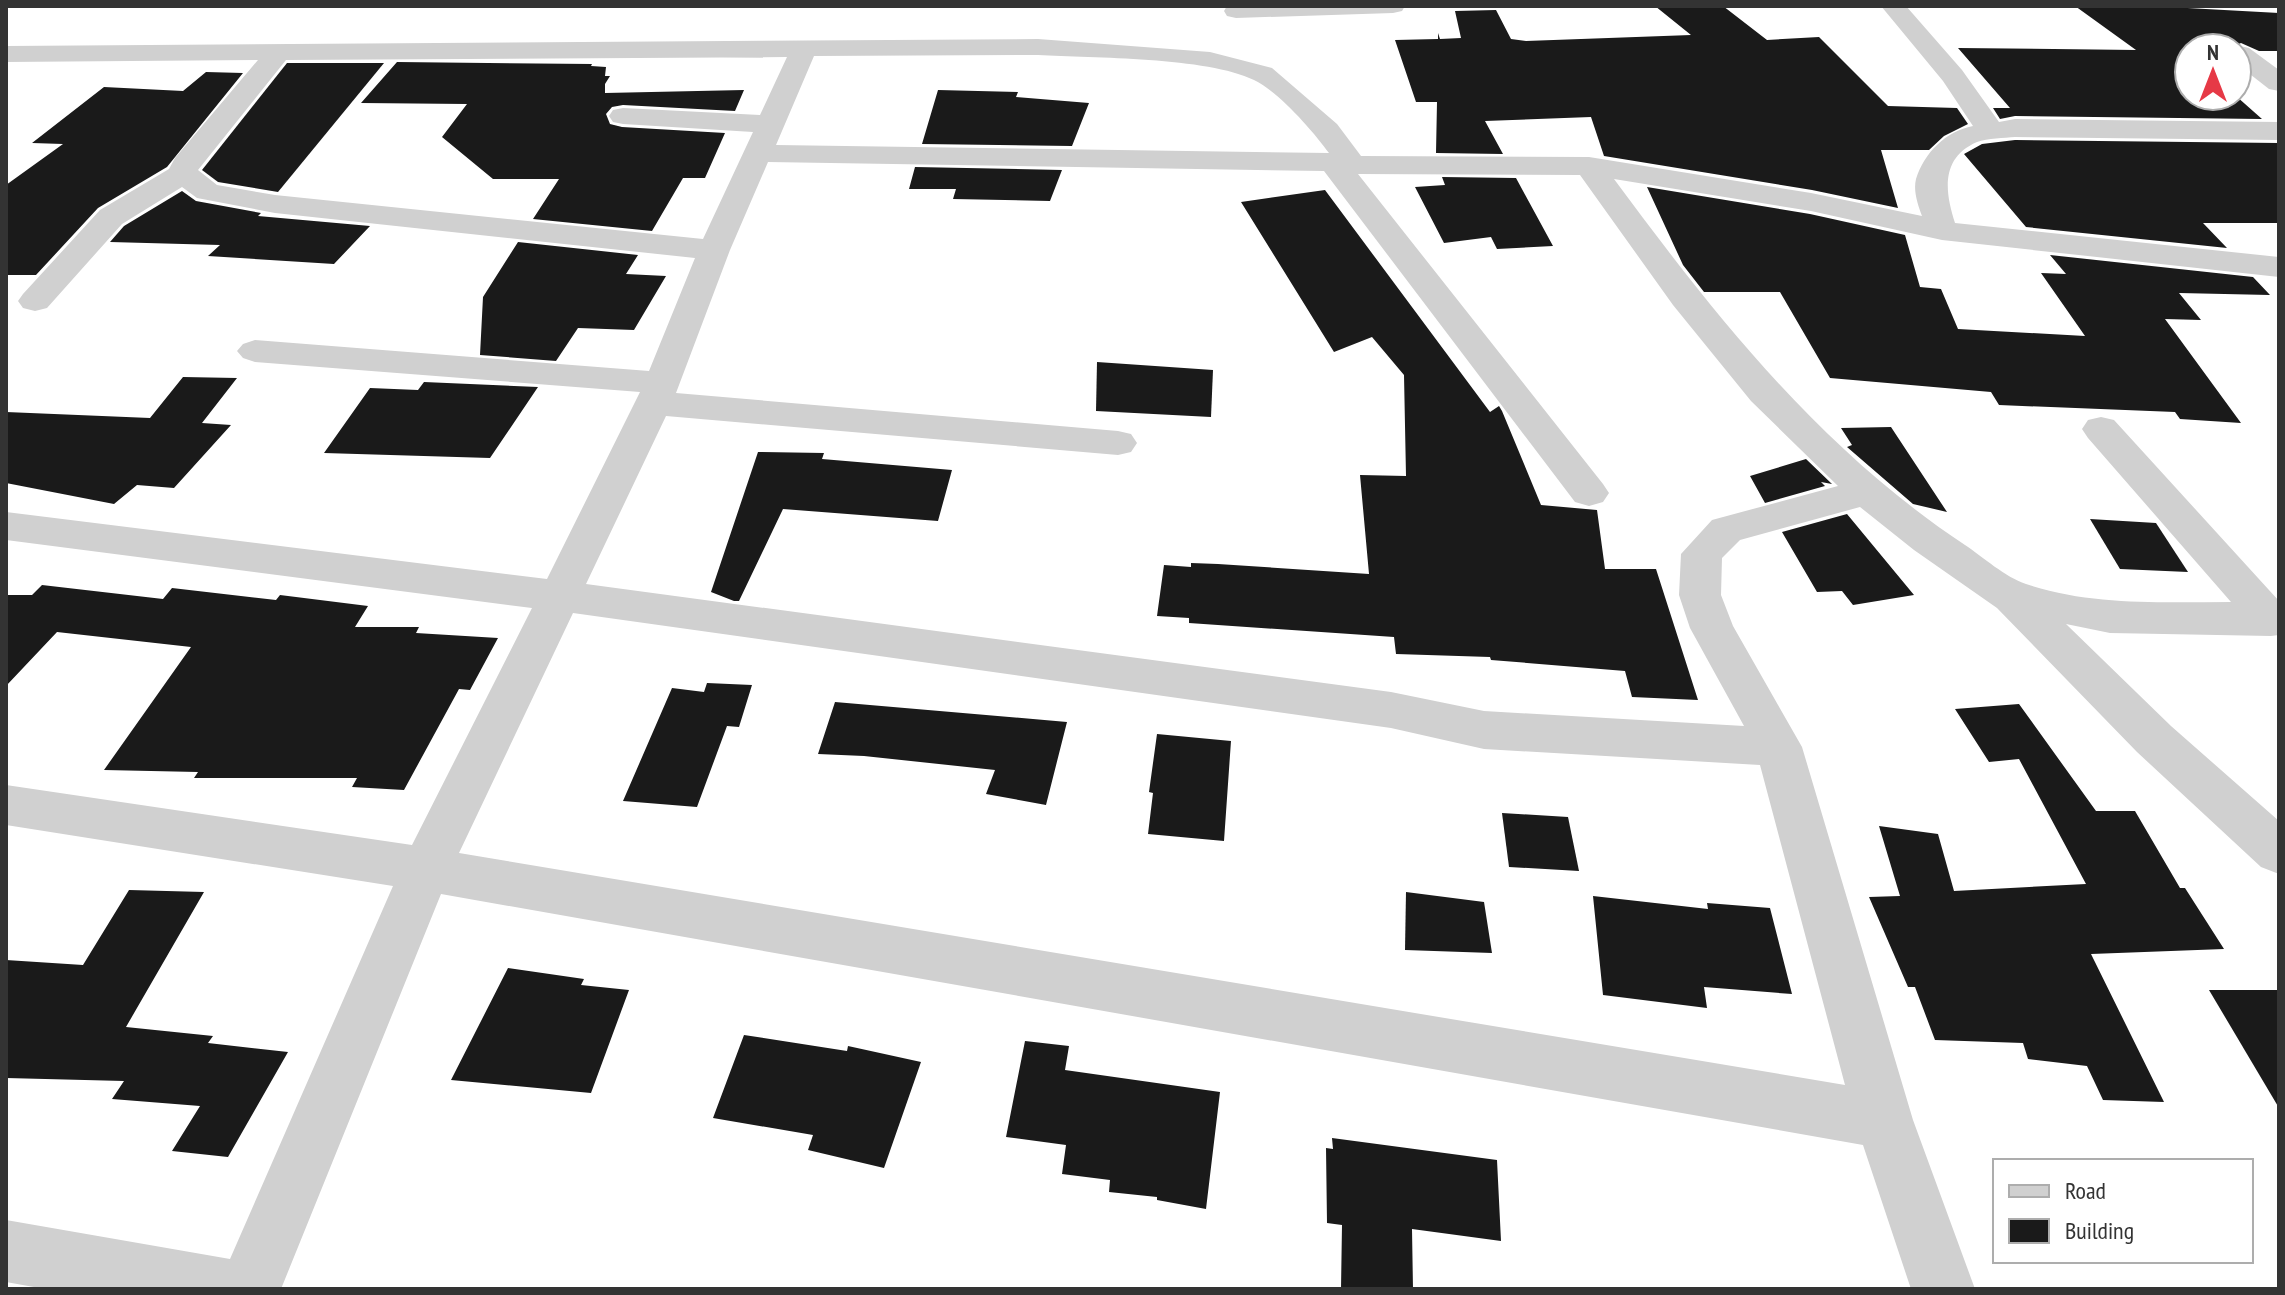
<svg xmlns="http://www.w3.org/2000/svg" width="2285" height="1295" font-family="'PT Sans Narrow',sans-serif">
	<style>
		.building { fill: #1a1a1a }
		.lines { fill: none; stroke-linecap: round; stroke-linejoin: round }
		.minor { fill: #d0d0d0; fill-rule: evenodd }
	</style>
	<rect width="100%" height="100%" fill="#fff"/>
	<g class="building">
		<path d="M1655,6H1723L1767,40L1819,37L1888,106L1957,108L1968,124L1944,136L1929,150H1881L1898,208L1812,190L1604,156L1591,117L1485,121L1503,154L1436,153L1437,102H1416L1395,40L1438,39V33L1440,39L1461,38L1455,11L1496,10L1511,39L1526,41L1691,35Z"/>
		<path d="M2075,6H2151L2279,13V51H2259L2241,43L2230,48H2189L2187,53L2189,96H2236L2262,119L2015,116L2000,119L1993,108H2010L1958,48L2136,50Z"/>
		<path d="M397,62L592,64L591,66L606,67L605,76H610L605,84V93L744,90L735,111L623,105L612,107L606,114L610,124L622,127L725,133L705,178H683L652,231L533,219L559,179H493L442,137L467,104L361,103Z"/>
		<path d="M287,63H384L278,192L218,182L202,170Z"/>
		<path d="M206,72L243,73L167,167L98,208L36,275H6V185L63,144L32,143L104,87L183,91Z"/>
		<path d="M938,90L1018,92L1016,97L1089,103L1072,146L922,144Z"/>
		<path d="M2015,140L2279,143V223H2203L2227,248L2026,227L1964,154L1982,144Z"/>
		<path d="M915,167L1062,170L1050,201L953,199L956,189H909Z"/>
		<path d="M1442,177L1516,178L1553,246L1497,249L1491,237L1444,243L1415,187L1445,185Z"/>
		<path d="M1647,187L1810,214L1905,235L1920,287L1941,289L1958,329L2085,336L2041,273L2066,274L2050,255L2253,277L2270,295L2179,293L2201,320L2165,319L2241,423L2180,419L2175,412L1999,405L1991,392L1830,378L1780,292H1704L1683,265Z"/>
		<path d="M1325,190L1490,412L1499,406L1502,411L1541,505L1597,510L1605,569H1656L1698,700L1632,697L1625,671L1491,660L1490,657L1396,654L1394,637L1189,623V618L1157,616L1164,565L1191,567V563L1218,564L1369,574L1360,475L1406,476L1404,375L1372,337L1334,352L1241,202Z"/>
		<path d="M182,191L196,201L261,213L258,216L370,226L334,264L208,256L220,245L110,242L124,226Z"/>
		<path d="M518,242L638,255L626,274L666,276L634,330L578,328L556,361L480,355L483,297Z"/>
		<path d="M1097,362L1213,370L1211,417L1096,411Z"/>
		<path d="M183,377L237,378L202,423L231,425L174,488L137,485L114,504L6,483V412L150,418Z"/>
		<path d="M424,382L538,387L490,458L324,453L370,388L418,390Z"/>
		<path d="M1891,427L1947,512L1913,504L1847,447L1852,445L1841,428Z"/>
		<path d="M758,452L824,453L822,459L952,470L938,521L783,509L739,601H734L711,592Z"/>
		<path d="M1806,459L1832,484L1821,482L1825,486L1765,503L1750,476Z"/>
		<path d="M1847,514L1914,595L1853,605L1842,591L1817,592L1782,532Z"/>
		<path d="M2090,519L2156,523L2188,572L2120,569Z"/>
		<path d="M42,585L163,599L172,588L276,600L280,595L368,606L355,627H419L416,633L498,638L470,690L459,689L404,790L352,787L357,778H194L198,772L104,770L191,647L57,632L6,686V595H32Z"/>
		<path d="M707,683L752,685L739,727L727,726L697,807L623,801L672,688L704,692Z"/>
		<path d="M835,702L1067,722L1046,805L986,794L995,770L864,756L818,754Z"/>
		<path d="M2019,704L2096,811H2135L2180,888H2185L2224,949L2091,954L2164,1102L2103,1100L2087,1066L2028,1059L2023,1043L1935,1040L1915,987H1908L1869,897L1900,896L1879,826L1938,834L1954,891L2086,884L2019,759L1989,762L1955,709Z"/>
		<path d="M1157,734L1231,741L1224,841L1148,834L1153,793L1149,792Z"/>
		<path d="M1502,813L1568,817L1579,871L1509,867Z"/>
		<path d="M129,890L204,892L126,1027L213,1036L208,1043L288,1052L228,1157L172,1151L200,1106L112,1099L124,1081L6,1078V960L83,965Z"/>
		<path d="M1406,892L1484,902L1492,953L1405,950Z"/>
		<path d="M1593,896L1708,909L1707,903L1770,908L1792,994L1704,987L1707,1008L1603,995Z"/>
		<path d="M508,968L584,979L581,985L629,990L591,1093L451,1080Z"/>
		<path d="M2209,990H2279V1108Z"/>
		<path d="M744,1035L847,1051L848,1046L921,1062L884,1168L808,1150L813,1135L713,1118Z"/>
		<path d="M1025,1041L1069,1046L1065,1070L1220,1092L1206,1209L1157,1200V1197L1109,1192L1110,1180L1062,1174L1066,1145L1006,1137Z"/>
		<path d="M1332,1138L1497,1160L1501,1241L1412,1229L1413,1289H1341L1342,1225L1327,1223L1326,1148L1333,1149Z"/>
	</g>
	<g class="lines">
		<g class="minor">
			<path d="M1227,6H1405L1402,11L1393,13L1236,18L1227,16L1224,11Z"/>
			<path d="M1881,6H1906L1962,70L1999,122L2015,119L2279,122V140L2015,137C2004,138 1988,138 1977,142C1940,158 1945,192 1955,223L2279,257V277L1942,240L1811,211L1614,179C1716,317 1820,449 1965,545C1983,557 2005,577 2026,584C2091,606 2163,602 2231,602L2088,438L2082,429L2088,420L2101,417L2114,420L2279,601V635L2271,636L2110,633L2066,624L2171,726L2279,821V874L2261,867L2137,752L1997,608L1914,550L1860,507L1740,540L1722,558L1721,595L1733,626L1802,747L1913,1120L1975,1289H1911L1863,1145L441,894L281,1289H45L6,1282V1220L230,1259L393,886L6,825V785L412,845L532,608L6,540V512L547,579L640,392L255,362L243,358L237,351L243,344L255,340L649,371L695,258L275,213L197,198L182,187L122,224L47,308L35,311L23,308L18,301L23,294L100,210L169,169L175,158L258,60L6,62V46L1038,39L1210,52L1272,68L1337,124L1361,156L1589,157L1811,193L1922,216C1918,205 1913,191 1916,179C1924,153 1946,131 1973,126L1943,81ZM1038,55C1093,58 1207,57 1254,80C1279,92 1313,131 1329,153L776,145L814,56ZM787,57L760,115L623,108L613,110L609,116L613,122L623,124L753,132L703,239L275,195L217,185L198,170L286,60ZM768,162L1324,171L1575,502L1589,506L1603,502L1609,493L1603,484L1358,174L1580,175L1673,305L1751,401L1838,486L1712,520L1681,554L1679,595L1690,628L1744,726L1484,711L1391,692L586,584L666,416L1118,455L1131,452L1137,443L1131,434L1118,431L676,393L730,250ZM573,613L1391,728L1484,749L1760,765L1845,1085L459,853Z"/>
			<path d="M2240,46L2249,48L2279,70V91L2269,89L2237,64V48H2233Z"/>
		</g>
	</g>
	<rect width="2285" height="1295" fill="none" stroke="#333333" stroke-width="16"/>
	<rect x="1993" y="1159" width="260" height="104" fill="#ffffff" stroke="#adadad" stroke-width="2"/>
	<rect x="2009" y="1185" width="40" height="12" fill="#d0d0d0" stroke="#adadad" stroke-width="2"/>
	<text x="2065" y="1199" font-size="24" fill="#333333">Road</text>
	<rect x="2009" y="1219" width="40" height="24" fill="#1a1a1a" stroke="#adadad" stroke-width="2"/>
	<text x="2065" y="1239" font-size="24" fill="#333333">Building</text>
	<g transform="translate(2213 72)"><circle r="38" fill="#ffffff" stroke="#adadad" stroke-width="2"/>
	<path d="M0-6L14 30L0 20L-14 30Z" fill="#e63946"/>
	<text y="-12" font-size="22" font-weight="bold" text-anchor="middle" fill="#333333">N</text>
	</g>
</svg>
